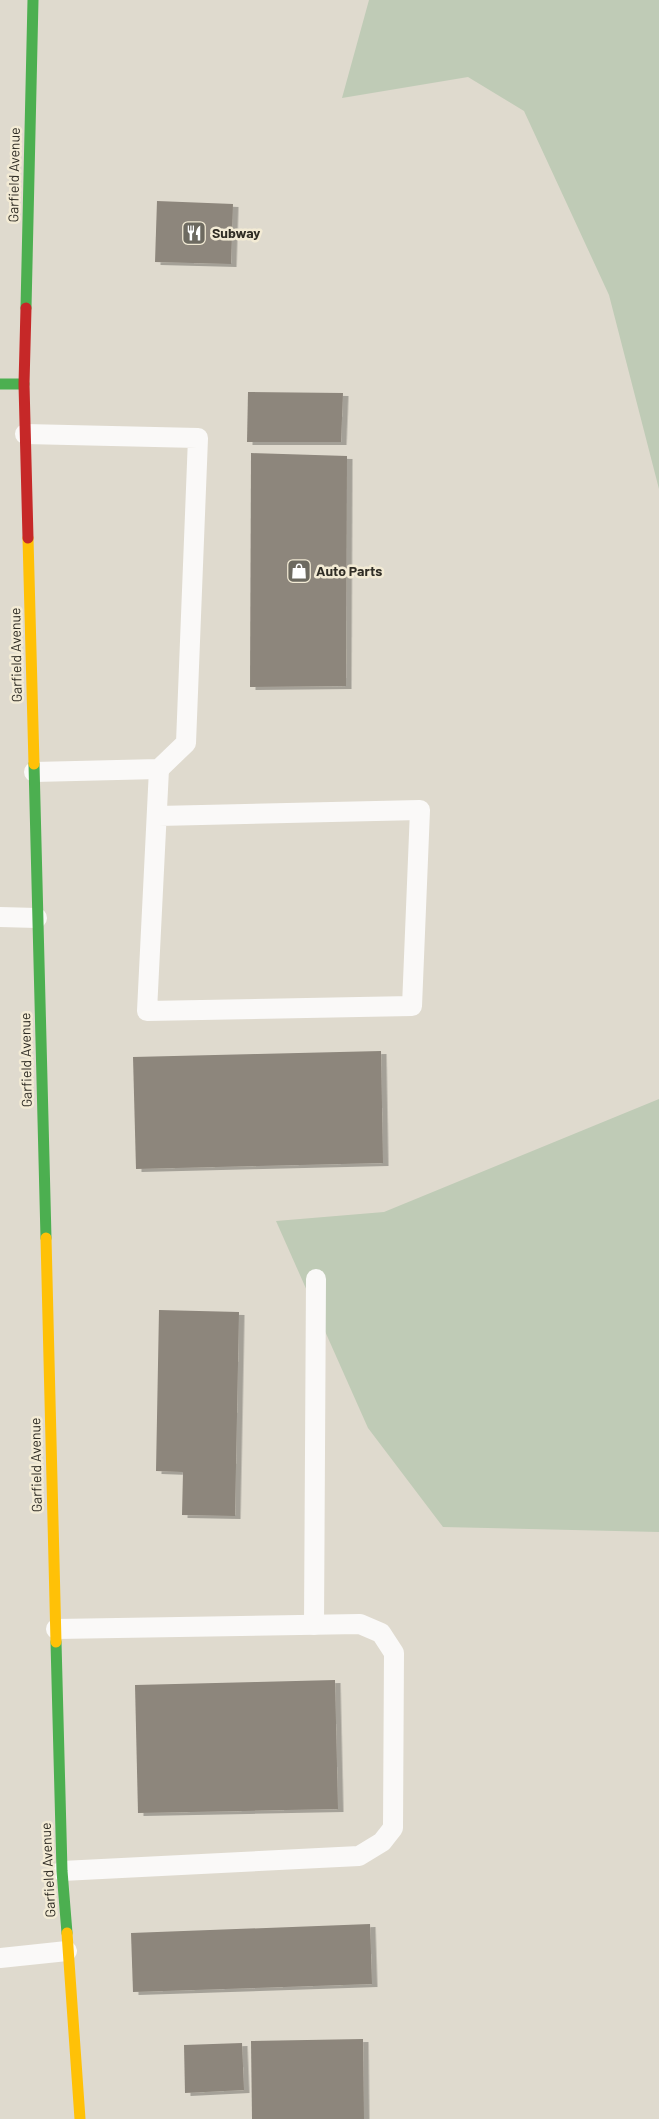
<svg xmlns="http://www.w3.org/2000/svg" width="659" height="2119" font-family="Barlow,sans-serif">
	<style>
		.green { fill: #bfcbb6 }
		.building { fill: #8d867c; filter: url(#shadow) }
		.lines { fill: none; stroke-linecap: round; stroke-linejoin: round }
		.lane { stroke: #faf9f8; stroke-width: 20 }
		.fast { stroke: #4caf50; stroke-width: 11 }
		.slow { stroke: #ffc107; stroke-width: 11 }
		.jam { stroke: #c62828; stroke-width: 11 }
		.labels { text-anchor: middle; stroke-width: 5; stroke-linejoin: round; paint-order: stroke }
		.street-label { font-size: 14px; fill: #302d25; stroke: #f3ebd5 }
		.poi-label { font-size: 14px; font-weight: bold; fill: #302d25; stroke: #f3ebd5; text-anchor: start }
	</style>
	<defs>
		<filter id="shadow"><feDropShadow dx="5.5" dy="3" stdDeviation="0" flood-color="#0004"/></filter>
	</defs>
	<rect width="100%" height="100%" fill="#dfdace"/>
	<g class="green">
		<path d="M369,0H659V489L609,295L524,111L468,77L342,98Z"/>
		<path d="M659,1099V1532L443,1527L368,1428L276,1221L384,1212Z"/>
	</g>
	<g class="building">
		<path d="M157,201L233,204L231,264L155,262Z"/>
		<path d="M248,392L343,393L341,442H247Z"/>
		<path d="M251,453L347,456L346,686L250,687Z"/>
		<path d="M381,1051L383,1163L136,1169L133,1057Z"/>
		<path d="M159,1310L239,1312L235,1516L182,1515L183,1472L156,1471Z"/>
		<path d="M335,1680L338,1809L138,1813L135,1685Z"/>
		<path d="M370,1924L372,1984L133,1992L131,1933Z"/>
		<path d="M363,2039L364,2119H252L251,2041Z"/>
		<path d="M242,2043L244,2090L185,2093L184,2045Z"/>
	</g>
	<g class="lines">
		<g class="lane">
			<path d="M25,434L198,438L186,743L159,769L34,772"/>
			<path d="M158,816L420,810L412,1006L147,1011L159,769"/>
			<path d="M0,917L37,918"/>
			<path d="M314,1625L316,1279"/>
			<path d="M56,1629L360,1624L381,1633L394,1653L393,1828L382,1842L359,1856L62,1871"/>
			<path d="M0,1958L67,1951"/>
		</g>
		<g class="fast">
			<path d="M26,308L33,0"/>
			<path d="M0,384H24"/>
			<path d="M34,764L46,1238"/>
			<path d="M56,1642L62,1871L67,1933"/>
		</g>
		<g class="slow">
			<path d="M28,538L34,764"/>
			<path d="M46,1238L56,1642"/>
			<path d="M67,1933L80,2119"/>
		</g>
		<path class="jam" d="M26,308L24,384L28,538"/>
	</g>
	<defs>
		<g id="restaurant-square" transform="scale(1.25)"><rect x="-9" y="-9" width="18" height="18" rx="4" fill="#6d6a60" stroke="#f3ebd5"/><path d="M-5-6h1v4h1v-4h1v4h1v-4h1v5L-1.5 .5V6h-2V.5L-5-1ZM5-6V6H3V1.5H1.5Q1.5-4 5-6Z" fill="#fff"/></g>
		<g id="shop-square" transform="scale(1.25)"><rect x="-9" y="-9" width="18" height="18" rx="4" fill="#6d6a60" stroke="#f3ebd5"/><path d="M-5-2.5h2.3a2.7 3.5 0 0 1 5.4 0H5L5.5 6h-11ZM-1.5-2.5h3a1.5 2.3 0 0 0-3 0Z" fill="#fff"/></g>
	</defs>
	<g fill-rule="evenodd">
		<use href="#restaurant-square" x="194" y="233"/>
		<use href="#shop-square" x="299" y="571"/>
	</g>
	<g class="labels">
		<g class="street-label">
			<text transform="translate(14 175) rotate(-89)" y="5">Garfield Avenue</text>
			<text transform="translate(16 655) rotate(-91)" y="5">Garfield Avenue</text>
			<text transform="translate(26 1060) rotate(-91)" y="5">Garfield Avenue</text>
			<text transform="translate(36 1465) rotate(-91)" y="5">Garfield Avenue</text>
			<text transform="translate(48 1870) rotate(-93)" y="5">Garfield Avenue</text>
		</g>
		<g class="poi-label">
			<text x="212" y="238">Subway</text>
			<text x="316" y="576">Auto Parts</text>
		</g>
	</g>
</svg>
